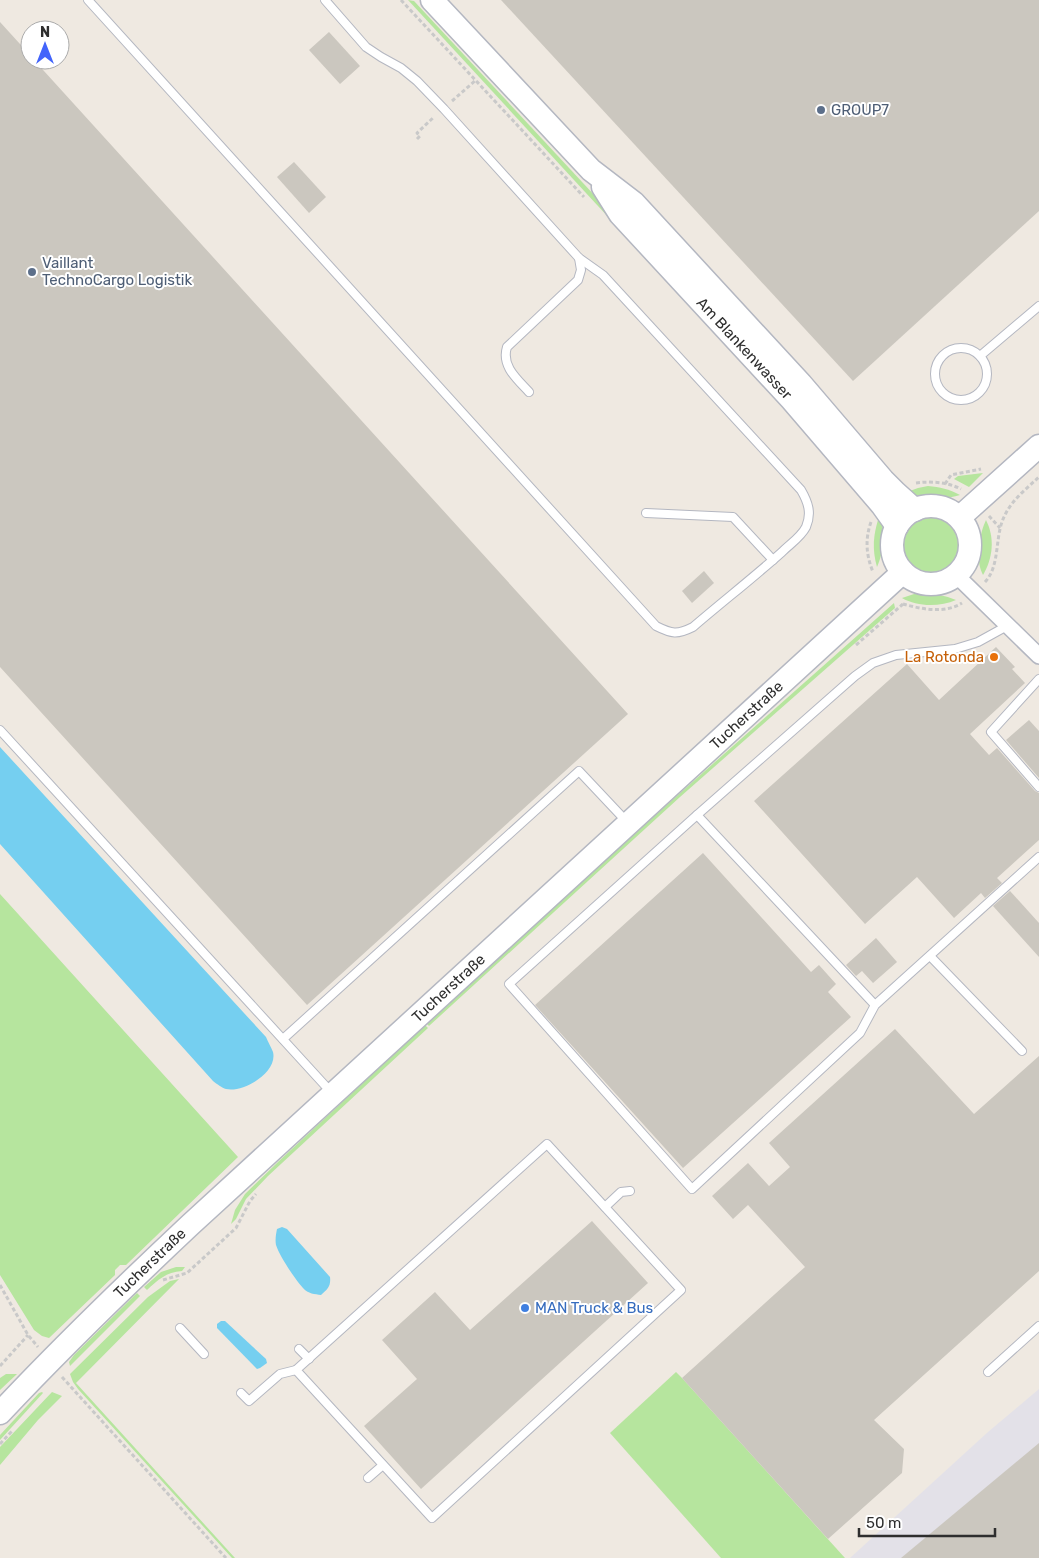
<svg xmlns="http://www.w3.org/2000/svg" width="1039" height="1558" font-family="Rubik,sans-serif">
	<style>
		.industrial { fill: #e3e1e8 }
		.green { fill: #b6e59e }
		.water { fill: #75cff0 }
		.building { fill: #cbc7bf }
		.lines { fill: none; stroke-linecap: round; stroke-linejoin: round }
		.lane-casing { stroke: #b4b7c1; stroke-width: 10 }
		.street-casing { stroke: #b4b7c1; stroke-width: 18 }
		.secondary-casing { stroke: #b4b7c1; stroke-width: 25 }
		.path { stroke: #c9c9c9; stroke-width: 3; stroke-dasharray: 4 2.5; stroke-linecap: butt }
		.lane { stroke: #fff; stroke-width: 8 }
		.street { stroke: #fff; stroke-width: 15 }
		.secondary { stroke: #fff; stroke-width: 22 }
		.service-dot { fill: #5c6f8a; stroke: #fff; stroke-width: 2 }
		.food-dot { fill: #e8710a; stroke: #fff; stroke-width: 2 }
		.shop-dot { fill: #3f7fe0; stroke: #fff; stroke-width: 2 }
		.labels { text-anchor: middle; stroke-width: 4; stroke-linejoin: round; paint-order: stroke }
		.service-label { font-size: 15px; fill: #4e5e75; stroke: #fff; text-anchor: start }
		.street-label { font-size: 15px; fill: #2e2e2e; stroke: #fff }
		.food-label { font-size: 15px; fill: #c56008; stroke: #fff; text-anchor: end }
		.shop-label { font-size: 15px; fill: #366cbe; stroke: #fff; text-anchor: start }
	</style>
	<rect width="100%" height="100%" fill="#efe9e1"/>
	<path class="industrial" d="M1039,1389V1558H850L988,1432Z"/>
	<g class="green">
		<path d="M408,0L414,1L792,408L788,412Z"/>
		<path d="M983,473L969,487L954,479L958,476Z"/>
		<path d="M928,486C940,487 949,489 960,495C945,500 921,498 907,492L918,488Z"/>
		<circle cx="931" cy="545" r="28"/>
		<path d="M879,517C887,531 883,553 877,567C872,549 873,535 879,517Z"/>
		<path d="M986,520C995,538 993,558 983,575C975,560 979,535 986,520Z"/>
		<path d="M914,594C929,593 942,594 956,600C940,607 917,607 902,598Z"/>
		<path d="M894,603L895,608L680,797L429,1026L427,1024L617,849Z"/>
		<path d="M0,894L238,1157L126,1265H120L115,1270V1275L49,1338L42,1336L34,1330L0,1275Z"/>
		<path d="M425,1025L428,1028L268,1176L246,1199L236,1219L231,1224L235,1210L245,1194L279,1161Z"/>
		<path d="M176,1267H185L182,1271C166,1272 158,1280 147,1290L144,1287L161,1272Z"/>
		<path d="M179,1279L76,1383L235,1558H232L78,1389L73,1382L70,1374L148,1297L170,1281Z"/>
		<path d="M137,1293L140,1296L70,1366L69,1362L74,1355Z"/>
		<path d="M676,1372L682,1378L845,1558H721L610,1433Z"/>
		<path d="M6,1374H17L0,1390V1378Z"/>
		<path d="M42,1392L43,1393L0,1440V1435L39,1393Z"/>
		<path d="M52,1392L62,1396L38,1420L0,1465V1447Z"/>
	</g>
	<g class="water">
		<path d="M0,747L266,1037C268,1042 271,1047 273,1052C278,1072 244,1093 226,1089C222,1088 217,1084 213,1081L0,844Z"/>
		<path d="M282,1227L287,1229L330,1277C331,1286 328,1289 321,1295C315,1294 308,1294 303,1288C295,1279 280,1257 276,1245C275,1240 276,1234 277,1229Z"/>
		<path d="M221,1321H225L266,1359L267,1363L260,1368L257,1369L217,1328V1324Z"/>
	</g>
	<g class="building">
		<path d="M501,0H1039V211L853,381Z"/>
		<path d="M0,22L30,55V60H34L628,714L307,1005L0,667Z"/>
		<path d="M329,32L360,66L340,84L309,50Z"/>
		<path d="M294,162L326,197L309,213L277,177Z"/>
		<path d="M704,571L714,583L692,603L682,591Z"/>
		<path d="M996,647L1015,667L1012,669L1025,683L970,734L989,755L997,748L1035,791L1039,793V840L997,878L1002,883L985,898L981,893L954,918L917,877L865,924L754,801L907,664L939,700Z"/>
		<path d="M1029,720L1039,731V778L1006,740Z"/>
		<path d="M703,853L811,972L819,965L836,984L828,992L851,1017L683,1168L535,1005Z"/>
		<path d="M1010,891L1039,923V957L993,906Z"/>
		<path d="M876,938L897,962L873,983L862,971L856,976L846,965Z"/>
		<path d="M895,1029L974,1114L1039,1056V1271L874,1420L904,1449L902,1473L828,1539L682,1378L805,1267L748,1205L733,1219L712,1196L748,1163L769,1186L790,1167L769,1143Z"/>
		<path d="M592,1221L648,1283L421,1489L364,1426L417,1379L382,1340L435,1292L470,1330Z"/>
		<path d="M1039,1443V1558H901Z"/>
	</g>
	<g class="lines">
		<g class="lane-casing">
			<g id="lane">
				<path d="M88,0L656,626C672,634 677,635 693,627C722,602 753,578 782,552C790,544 801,537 806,527C812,513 808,502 801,490L603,275L579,258L444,109L417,81L401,68L381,57L366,47L325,0"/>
				<circle cx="961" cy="374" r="26"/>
				<path d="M980,356L1039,306"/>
				<path d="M529,392C517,379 501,366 507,347L578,280L581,270L579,258"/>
				<path d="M646,513L733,517L773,560"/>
				<path d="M1039,679L991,732L1039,787"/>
				<path d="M0,730L331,1092"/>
				<path d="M697,815L855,676L873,663L896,655L955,649L978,642L1007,626"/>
				<path d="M930,956L1022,1051"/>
				<path d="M875,1005L697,815L509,984L692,1189L860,1033L875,1005L1039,857"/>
				<path d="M283,1039L579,771L627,822"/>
				<path d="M547,1144L681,1290L432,1518L296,1370Z"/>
				<path d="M605,1207L621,1192L630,1191"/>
				<path d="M180,1328L204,1354"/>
				<path d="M299,1349L309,1359"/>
				<path d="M988,1372L1039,1326"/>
				<path d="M241,1393L249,1401L280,1374L296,1370"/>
				<path d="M368,1478L383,1465"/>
			</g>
		</g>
		<g class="street-casing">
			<path id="street" d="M956,575L1039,656"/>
		</g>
		<g class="secondary-casing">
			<g id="secondary">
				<path d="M432,0L591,170L634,203L801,384L883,480L896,493L915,510"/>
				<path id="s1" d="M603,187L620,214L792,400L882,505L897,526"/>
				<circle cx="931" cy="545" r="39"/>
				<path d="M960,517L1039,446"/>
				<path id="s2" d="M0,1413C61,1348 125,1286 190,1225L903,572"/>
			</g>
		</g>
		<g class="path">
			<path d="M401,0L584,197"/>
			<path d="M452,101L476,80"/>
			<path d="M417,139L420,136L417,133L434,117"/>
			<path d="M916,483C931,481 947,482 961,489"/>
			<path d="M945,484L951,475L981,469"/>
			<path d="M989,516L1000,528"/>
			<path d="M871,522C865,539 866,555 873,572"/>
			<path d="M985,582C1001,565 994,535 1005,515C1012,500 1027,488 1039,477"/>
			<path d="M903,604C921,609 945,614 962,603"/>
			<path d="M856,645L903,604"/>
			<path d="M163,1280L187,1273L236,1228L250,1201L256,1194"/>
			<path d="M0,1285L28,1335L38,1347"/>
			<path d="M0,1366L28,1335"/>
			<path d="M62,1377L226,1558"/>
			<path d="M0,1444L12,1431"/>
		</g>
		<use href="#lane" class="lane"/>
		<use href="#street" class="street"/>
		<use href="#secondary" class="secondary"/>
	</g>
	<g class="service-dot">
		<circle cx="821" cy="110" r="5"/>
		<circle cx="32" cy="272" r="5"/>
	</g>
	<circle class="food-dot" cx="994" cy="657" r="5"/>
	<circle class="shop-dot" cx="525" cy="1308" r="5"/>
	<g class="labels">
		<g class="service-label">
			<text x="831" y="115">GROUP7</text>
			<text x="42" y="268">Vaillant<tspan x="42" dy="17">TechnoCargo Logistik</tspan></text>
		</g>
		<g class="street-label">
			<text dy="5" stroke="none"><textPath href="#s1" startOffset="215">Am Blankenwasser</textPath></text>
			<text dy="5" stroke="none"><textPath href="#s2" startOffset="1022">Tucherstraße</textPath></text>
			<text dy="5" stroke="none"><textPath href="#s2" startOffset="618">Tucherstraße</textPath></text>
			<text dy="5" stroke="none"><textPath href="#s2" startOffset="212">Tucherstraße</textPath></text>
		</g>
		<g class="food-label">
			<text x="984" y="662">La Rotonda</text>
		</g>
		<g class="shop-label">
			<text x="535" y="1313">MAN Truck &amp; Bus</text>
		</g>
	</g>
	<g transform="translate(45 45)"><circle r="24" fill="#ffffff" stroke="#ababab"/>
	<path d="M0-4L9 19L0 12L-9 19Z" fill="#4264fb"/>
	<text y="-8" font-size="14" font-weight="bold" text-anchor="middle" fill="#2e2e2e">N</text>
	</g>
	<path d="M859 1528v8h136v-8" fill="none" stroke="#2e2e2e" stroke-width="2.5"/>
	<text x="866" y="1528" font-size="15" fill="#2e2e2e" stroke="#ffffff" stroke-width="4" paint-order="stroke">50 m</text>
</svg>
